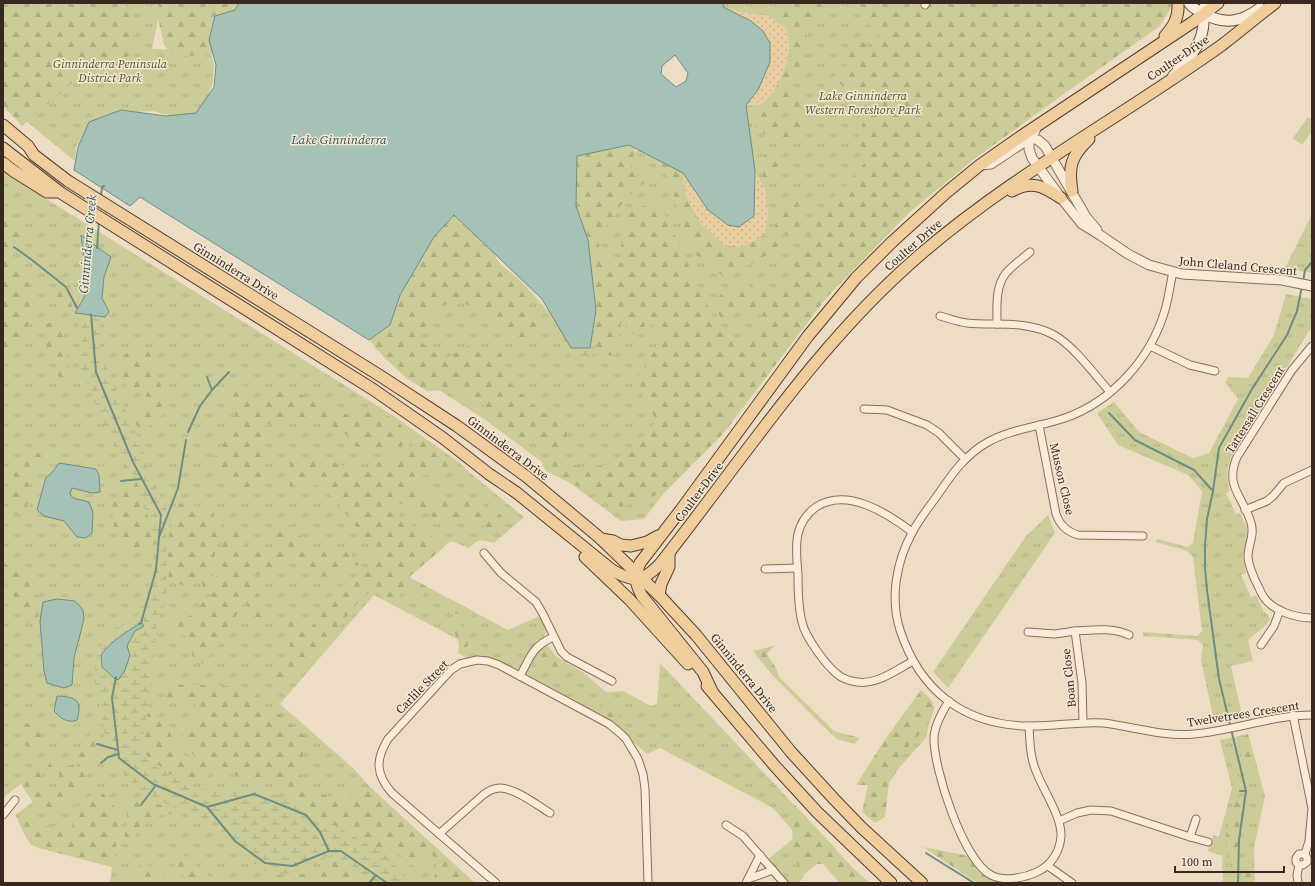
<svg xmlns="http://www.w3.org/2000/svg" width="1315" height="886" font-family="'Source Serif 4',serif">
	<style>
		.grass { fill: url(#grass-tufts) }
		.forest { fill: url(#forest-firs) }
		.wetland { fill: url(#wetland-marsh) }
		.sand { fill: url(#sand-dots) }
		.pitch { fill: #cc9 }
		.water { fill: #a6c1b6; stroke: #6d8f83; fill-rule: evenodd }
		.lines { fill: none; stroke-linecap: round; stroke-linejoin: round }
		.stream { stroke: #6d8f83; stroke-width: 2 }
		.minor-casing { stroke: #896e5b; stroke-width: 9 }
		.tertiary-casing { stroke: #896e5b; stroke-width: 11 }
		.secondary-casing { stroke: #6a4f3e; stroke-width: 12 }
		.primary-casing { stroke: #563d2f; stroke-width: 13 }
		.minor { stroke: #f8ebd8; stroke-width: 7 }
		.tertiary { stroke: #f8ebd8; stroke-width: 9 }
		.secondary { stroke: #f8ebd8; stroke-width: 10 }
		.primary { stroke: #f0cd9d; stroke-width: 11 }
		.labels { text-anchor: middle; stroke-width: 3; stroke-linejoin: round; paint-order: stroke }
		.street-label { font-size: 12px; fill: #39281f; stroke: #f5e8d4 }
		.park-label { font-size: 12px; font-style: italic; fill: #4f5526; stroke: #f5e8d4 }
		.water-label { font-size: 13px; font-style: italic; fill: #2e5851; stroke: #f5e8d4 }
	</style>
	<defs>
		<pattern id="grass-tufts" width="24" height="20" patternUnits="userSpaceOnUse"><rect width="24" height="20" fill="#cc9"/><path d="M3 7l-1-3M5 7V3M7 7l1-3M15 17l-1-3M17 17v-4M19 17l1-3" fill="none" stroke="#b0af83"/></pattern>
		<pattern id="forest-firs" width="22" height="20" patternUnits="userSpaceOnUse"><rect width="22" height="20" fill="#cc9"/><path d="M5 1l3.5 6h-7zM16 11l3.5 6h-7z" fill="#b0af83"/></pattern>
		<pattern id="wetland-marsh" width="20" height="14" patternUnits="userSpaceOnUse"><rect width="20" height="14" fill="#cc9"/><path d="M1 5h8M5 5V1M11 12h8M15 12V8" fill="none" stroke="#b0af83"/></pattern>
		<pattern id="sand-dots" width="8" height="8" patternUnits="userSpaceOnUse"><rect width="8" height="8" fill="#e9cea2"/><path d="M2 2h.1M6 6h.1" fill="none" stroke="#c9b18b" stroke-width="1.8" stroke-linecap="round"/></pattern>
	</defs>
	<rect width="100%" height="100%" fill="#eeddc5"/>
	<g class="grass">
		<path d="M3,3H158L161,5L152,49L210,51L214,64L213,82L205,103L197,112L180,117L163,114L153,111L135,112L86,130L76,147L75,161L26,121Z"/>
		<path d="M721,3H933L918,186L683,468L644,519L621,521L484,419L374,348L460,224H464L486,241L500,264L519,279L551,314L564,332L599,321L587,228L625,154L643,149L743,108L770,66L773,51L724,19Z"/>
		<path d="M3,170L13,178L394,416L460,463L469,472L524,517L494,543C481,540 479,538 469,548L451,541L409,577L508,630L540,616L547,631L542,639L557,657L584,673L606,692L623,691L651,706L657,704L660,663L836,849L803,875L804,877L798,883H787L767,860L793,839V831L773,808L660,748L647,754L625,735L604,719L553,690L490,661L467,658L458,653L460,644L457,639L374,595L280,704L353,768L371,788L473,883H110L112,867L39,848L30,844L15,815L33,802L21,784L6,795L3,802Z"/>
		<path d="M1312,214V273L1285,268Z"/>
		<path d="M1286,294L1312,299L1311,328L1232,456C1226,468 1226,478 1230,491L1226,493L1236,514L1240,513L1247,529V537L1243,557L1246,573L1241,575L1251,597L1256,595L1264,612L1267,614L1270,620L1264,627L1248,640L1253,661L1231,666L1242,715L1214,721L1201,660L1203,645L1198,640L1143,636V632L1197,636L1202,631L1193,557L1187,551L1156,542L1157,539L1187,547L1193,543L1202,491L1188,475L1118,445L1097,413L1114,402L1139,432L1193,458L1209,453L1238,399L1225,382L1228,377L1248,378L1274,335Z"/>
		<path d="M1048,515L1055,533L948,688L933,672L1026,536Z"/>
		<path d="M921,690L932,701L934,709L929,723L926,738L899,768L882,744Z"/>
		<path d="M1248,734L1265,796L1254,848L1255,883H1223L1222,856L1208,851L1213,835L1219,837L1232,788L1220,740Z"/>
	</g>
	<g class="forest">
		<path d="M3,3H125L133,29L132,51L123,64L72,83L22,126L3,106Z"/>
		<path d="M159,3H239L235,10L209,40L213,54L174,57L164,45L157,13Z"/>
		<path d="M791,3H825L812,21L806,23V62L786,93L797,92L802,107L801,114L780,107L774,111L780,126L784,130L797,119L808,126L796,140L768,135L755,130C756,106 758,111 771,94C780,82 787,65 789,51C790,44 788,35 787,29L769,16L781,8H788Z"/>
		<path d="M848,3H1170L1172,6L1160,26L1068,91L973,160L910,212L827,297L723,434L665,492L621,507L546,471L542,464L552,458L585,468L609,464L636,444L657,421L643,398L637,378L661,341L649,317L641,335H634L622,319L613,356L593,353C596,339 594,324 596,310L588,240L576,206L577,156L629,145L635,149L631,166L635,177L642,173L650,178L625,199L609,224L596,234L604,263H622L621,232L631,210L659,202L715,322L729,339L752,340L770,319L748,308L730,314L725,323L721,319L714,303L724,291L745,284L778,294L791,274L805,237L815,235L816,233L799,234L794,228L787,235L776,230V214L786,208L792,193L800,199L795,217L804,226L816,224L818,212L843,188L864,164L859,137L864,119L865,95L851,91L832,78L851,61L843,54L846,48L863,42L877,55L879,34Z"/>
		<path d="M768,150L783,154L773,177L765,180L758,168Z"/>
		<path d="M662,162L683,173L701,224L742,247L759,238L773,235L779,245L768,254L725,279L708,261L694,254L680,221L670,179L663,172Z"/>
		<path d="M3,204L18,221L25,245L12,242L10,252L26,275L32,292L33,315L20,341L11,354L3,357Z"/>
		<path d="M454,215L528,296L539,339L516,344L487,314L458,300L430,311L420,341L444,360L467,346L501,353L511,384L538,410L567,425V446L554,449L506,431L479,401L457,389L427,391L406,378L384,357L369,340L390,325L400,295L434,237Z"/>
		<path d="M58,276L69,280L72,308L57,302Z"/>
		<path d="M53,322L59,324L70,369V374L64,379L58,376L56,372L57,362L47,350L44,330L45,324Z"/>
		<path d="M144,346L153,354L156,376L166,396L169,408L152,425L140,430L132,418L136,412L145,402L147,390L136,387L133,396L119,376V365L123,356L133,349Z"/>
		<path d="M232,383L243,385L251,408L260,404L266,391H292L322,403L347,415L357,407L394,418L409,433L400,450C379,453 369,451 349,444L348,436C325,417 295,417 267,424C263,443 269,466 258,483C255,487 249,490 245,493L210,466L222,444L235,430L238,421L226,397Z"/>
		<path d="M418,436L440,453L454,468L436,471L415,478L417,488L432,498L473,499L511,521L491,532L475,519L449,518L436,524L429,512L405,504L396,503C397,526 413,523 429,533C434,537 438,543 443,548L409,577L427,587L423,596L404,589L397,600L371,591L358,602L315,658L278,693L272,688V676L291,651L285,624L291,612L311,629L322,606L346,582L374,564L373,550L335,499L313,481L290,487V462L307,458L321,457L343,466L362,469L398,455L411,447Z"/>
		<path d="M26,452L45,454L42,467L28,478L29,490L26,512L8,514C8,492 13,471 26,452Z"/>
		<path d="M137,482L143,503L152,526L153,553L123,549L114,527L112,505L120,485Z"/>
		<path d="M178,503L201,507L214,513L213,527L222,521L207,592H204L202,582L185,586L169,580C166,554 168,528 178,503Z"/>
		<path d="M284,523L297,532L318,556L330,546L349,553L359,565L340,567L330,577L313,576L303,561L289,546L285,551L276,571L259,575L251,566L244,572L250,579L264,609L262,619L251,615L245,600L217,647L201,665L192,655V639L168,629L173,619L182,612L192,616L201,625L202,614L199,604L211,597L215,583L224,527L237,525L250,537L244,548H271L273,536Z"/>
		<path d="M21,560L40,603L36,623H25C23,619 22,613 20,608C12,591 3,586 3,565Z"/>
		<path d="M450,599L475,612L470,618L454,613L447,605Z"/>
		<path d="M454,620L460,623L461,627C471,636 468,644 466,656L458,653C461,642 457,634 448,627Z"/>
		<path d="M774,646L767,654L777,670L779,677L834,731L860,738L854,744L837,739L824,727L773,676L753,651Z"/>
		<path d="M545,647H546L559,660V664L565,668L563,673C557,672 550,667 549,662L541,660Z"/>
		<path d="M170,684L226,686L255,692L263,711L270,709L278,713L306,737L300,774L307,788L341,801L361,789L371,788L475,883H433L437,863L432,854L416,868L395,850L375,854L324,829L301,805L282,780H243L225,768L211,770L207,779L186,786L147,778L128,702L146,712L167,719L171,736L184,755L196,760L182,734L197,723L196,705L163,698Z"/>
		<path d="M921,690L932,701L934,709L929,723L903,753L899,768L889,783L885,817L875,823L862,812L868,785H856L882,744Z"/>
		<path d="M608,701L617,712L619,719L611,720C607,714 601,713 598,708Z"/>
		<path d="M37,719L41,729L38,751L18,742L23,725Z"/>
		<path d="M100,723L103,736L95,759L87,765L74,754Z"/>
		<path d="M1248,734L1257,767L1245,772L1238,740Z"/>
		<path d="M50,762L71,766L74,763L90,780L59,813L31,806L33,802L23,787L35,764H42L44,771L42,776L43,782L47,787L53,790C57,786 63,777 57,772C54,770 50,769 47,768Z"/>
		<path d="M97,788C104,794 115,805 119,815C121,821 114,859 112,867L39,848L26,838L20,825C22,824 26,822 29,821C43,821 48,834 62,821L67,823L68,839L82,838L72,834L73,805L84,807L85,801Z"/>
		<path d="M1235,796L1242,798L1237,858L1228,864L1226,835Z"/>
		<path d="M118,800L172,806L174,813C142,818 145,818 130,846L124,843L127,816L126,810L121,806Z"/>
		<path d="M795,805L853,868L870,883H840L823,864H816L800,871L792,847L793,817L790,810Z"/>
		<path d="M923,847L969,856L980,873L996,881L1013,883H977Z"/>
		<path d="M180,852L211,878L212,883H185L183,875L171,873Z"/>
		<path d="M334,858L382,883H260L262,874L287,877L308,873Z"/>
		<path d="M1243,864H1251V883H1241Z"/>
		<path d="M140,865C158,865 159,868 168,883H153L143,880L133,879V871Z"/>
	</g>
	<g class="wetland">
		<path d="M78,314L105,317L99,320V350L141,445L151,476L166,508V601L157,622L151,695L140,750L168,773L197,788L216,791L263,790L297,804L387,855L409,883H366L357,873L335,853L309,867L289,874L266,872L247,858L210,822L136,791L109,755L94,677L97,651L113,629L135,621C141,607 160,567 153,553L152,526L143,503L136,477L122,466L79,365L80,333L77,320Z"/>
		<path d="M594,321L595,346L590,364C565,359 565,346 557,325L571,348H590Z"/>
	</g>
	<g class="sand">
		<path d="M727,9L769,16L787,29C788,35 790,44 789,50C788,66 775,96 761,104C756,106 751,105 746,105L758,90L751,21Z"/>
		<path d="M755,171L765,188L768,214L765,232L759,238L742,247L725,246L701,224L686,197L683,173L708,210L754,216Z"/>
	</g>
	<path class="pitch" d="M1308,117L1312,120V131L1302,145L1293,138Z"/>
	<g class="water">
		<path d="M239,3H723V7L751,21L763,31L770,43V62L758,90L746,105L755,171L754,216L739,227L728,225L708,210L683,173L629,145L577,156L576,206L588,240L596,310L590,348H571L542,299L454,215L434,237L400,295L390,325L369,340L140,197L130,206L74,170L78,147L89,122L121,110L166,116L196,113L214,87L216,65L209,40L215,16L235,10ZM675,55L688,73L686,81L676,87L661,74L662,66Z"/>
		<path d="M81,235L111,257L104,277L102,298L109,312L105,317L75,313L84,298L86,276Z"/>
		<path d="M59,463L96,469L99,475L100,492L92,493L72,488L70,494L73,498L89,502L93,512L92,533L86,538L77,537L64,521L44,516L37,510L46,477L51,474Z"/>
		<path d="M57,599L75,601L83,610L84,619L74,658L72,685L64,688L47,683L44,671L40,621L43,602Z"/>
		<path d="M141,623L143,624V627L135,631L127,646L130,655L125,670L119,679L116,680L102,667L101,655C111,641 126,632 141,623Z"/>
		<path d="M57,696C76,697 83,700 77,720C68,724 60,718 54,711Z"/>
	</g>
	<g class="lines">
		<g class="stream">
			<path d="M101,196L102,187L104,186"/>
			<path d="M14,247L32,260L66,287L77,308"/>
			<path d="M97,248L99,221"/>
			<path d="M1303,282L1305,270L1312,262"/>
			<path d="M91,314L96,372L133,462L161,515L156,570L141,623L139,624"/>
			<path d="M207,377L212,390"/>
			<path d="M1109,413L1135,440L1194,470L1213,491L1207,519L1205,546V568L1207,590L1219,679L1246,791L1239,840L1238,883"/>
			<path d="M188,432L200,406L212,390L229,372"/>
			<path d="M121,481L141,479"/>
			<path d="M1213,491L1219,448L1252,389L1287,335L1297,311L1302,286"/>
			<path d="M160,535L178,488L186,440"/>
			<path d="M116,677L112,698L119,758L153,784L207,807L254,794L306,815L320,832L329,851H341L387,883"/>
			<path d="M97,744L118,750"/>
			<path d="M101,763L108,757L119,754"/>
			<path d="M1240,791H1246"/>
			<path d="M141,805L156,785"/>
			<path d="M207,807L235,841L265,863L292,866L329,851"/>
			<path d="M926,853L974,883"/>
			<path d="M369,883L376,875"/>
		</g>
		<g class="minor-casing">
			<g id="minor">
				<path d="M925,5L926,3"/>
				<path d="M1173,272C1170,284 1169,297 1165,310C1151,358 1113,401 1065,418C1039,427 1011,429 988,442C966,454 952,474 939,493C930,506 919,519 912,533C896,562 890,599 900,630C920,691 964,725 1028,726C1053,727 1079,721 1104,723C1134,727 1164,737 1194,734C1234,731 1272,715 1312,715"/>
				<path d="M940,316C948,318 958,322 967,323C996,326 1027,320 1054,335C1074,346 1095,375 1110,392"/>
				<path d="M997,324C997,307 995,287 1006,273C1013,265 1022,259 1030,252"/>
				<path d="M1150,346L1190,365L1215,371"/>
				<path d="M1312,346L1292,370L1237,457C1224,487 1244,497 1251,523C1255,535 1248,545 1248,556C1248,565 1252,572 1255,580C1258,585 1260,591 1263,596C1272,611 1296,618 1312,618"/>
				<path d="M864,409L887,410L927,425L939,433L965,459"/>
				<path d="M1039,425L1056,514C1060,525 1066,531 1078,535L1143,536"/>
				<path d="M1245,510L1267,501L1273,496L1284,483L1312,470"/>
				<path d="M912,532C887,513 847,487 816,507C807,513 800,524 798,534C795,547 797,561 798,574C798,590 798,607 802,622C805,637 826,665 837,674C843,679 850,681 857,682C877,685 896,670 913,661"/>
				<path d="M484,553L501,573L536,602L543,614L561,651L567,657L612,681"/>
				<path d="M765,569L797,568"/>
				<path d="M1075,631C1093,630 1112,627 1129,635"/>
				<path d="M1028,632L1055,634L1075,631L1082,683L1083,722"/>
				<path d="M1261,645L1274,626L1280,610"/>
				<path d="M520,676C531,656 532,647 553,637"/>
				<path d="M949,701C942,712 935,724 934,737C933,768 963,860 991,875C1004,882 1024,878 1037,872C1052,865 1060,851 1061,836C1062,817 1043,790 1036,771C1030,757 1030,742 1029,726"/>
				<path d="M1293,715L1312,808L1309,841L1305,854"/>
				<path d="M3,815L15,800"/>
				<path d="M1196,819L1190,837L1208,842"/>
				<path d="M1059,821L1077,813L1091,810L1111,811L1190,837"/>
				<path d="M726,825L743,836L784,883"/>
				<path d="M439,834L483,795C488,791 493,788 500,788C515,788 537,805 550,813"/>
				<path d="M1299,865H1303L1307,862V858L1305,854"/>
				<path d="M1048,866L1072,883"/>
				<path d="M748,879L760,855"/>
				<path d="M496,883L392,793C376,775 375,760 388,739L451,670L460,664L477,660L488,661L499,665L609,724L621,734L626,739L638,759L643,774L645,789L648,883"/>
				<path d="M746,883L748,879L773,870"/>
				<path d="M1298,883L1297,875L1299,865L1296,862V858L1299,854H1305"/>
			</g>
		</g>
		<g class="tertiary-casing">
			<g id="tertiary">
				<path d="M1037,127L1029,142V149L1032,158L1061,198L1082,224L1100,235L1128,254L1149,265L1182,274L1282,280L1312,286"/>
				<path d="M980,165L991,164L1030,138L1038,140L1045,146L1086,217L1097,230"/>
			</g>
		</g>
		<g class="secondary-casing">
			<g id="secondary">
				<path d="M1189,3C1193,9 1198,10 1204,14C1225,25 1242,22 1260,8"/>
				<path d="M1173,76C1186,62 1200,48 1203,28C1204,20 1204,11 1205,3"/>
			</g>
		</g>
		<g class="primary-casing">
			<g id="primary">
				<path d="M1165,36C1174,26 1179,17 1178,3"/>
				<path d="M3,125L28,146L34,155L68,181L382,377L457,426L527,477L600,538L659,595L696,635L791,752L834,799L861,827L922,883"/>
				<path d="M3,148L61,193L374,390L443,438L489,474L517,493L612,570C634,583 643,582 660,564C744,458 817,343 921,254C1014,174 1123,116 1222,45C1240,31 1257,17 1275,3"/>
				<path d="M3,163L15,172L47,192H57"/>
				<path d="M1012,191C1032,180 1043,186 1061,198"/>
				<path d="M1072,191C1068,167 1071,156 1089,139"/>
				<path d="M601,539L613,541L621,545L631,546L647,542L658,536"/>
				<path d="M585,557L629,599L688,664"/>
				<path d="M659,595L661,584L669,567V553"/>
				<path d="M707,686L774,765L817,812L891,883"/>
				<path d="M712,691L703,672L642,596C635,583 634,577 640,563L680,511L808,336L856,278L892,242L947,192L980,165L1023,135L1193,22L1218,3"/>
			</g>
		</g>
		<use href="#minor" class="minor"/>
		<use href="#tertiary" class="tertiary"/>
		<use href="#secondary" class="secondary"/>
		<use href="#primary" class="primary"/>
	</g>
	<g class="labels">
		<g class="street-label">
			<text transform="translate(1178 58) rotate(-34)" y="4">Coulter Drive</text>
			<text transform="translate(913 245) rotate(-41)" y="4">Coulter Drive</text>
			<text transform="translate(1238 266) rotate(5)" y="4">John Cleland Crescent</text>
			<text transform="translate(236 271) rotate(32)" y="4">Ginninderra Drive</text>
			<text transform="translate(1255 410) rotate(-58)" y="4">Tattersall Crescent</text>
			<text transform="translate(508 448) rotate(37)" y="4">Ginninderra Drive</text>
			<text transform="translate(1062 479) rotate(77)" y="4">Musson Close</text>
			<text transform="translate(699 492) rotate(-53)" y="4">Coulter Drive</text>
			<text transform="translate(744 673) rotate(51)" y="4">Ginninderra Drive</text>
			<text transform="translate(1069 678) rotate(-96)" y="4">Boan Close</text>
			<text transform="translate(422 687) rotate(-46)" y="4">Carlile Street</text>
			<text transform="translate(1243 714) rotate(-9)" y="4">Twelvetrees Crescent</text>
		</g>
		<g class="park-label">
			<text x="110" y="68">Ginninderra Peninsula<tspan x="110" dy="14">District Park</tspan></text>
			<text x="863" y="100">Lake Ginninderra<tspan x="863" dy="14">Western Foreshore Park</tspan></text>
		</g>
		<g class="water-label">
			<text x="339" y="144">Lake Ginninderra</text>
			<text transform="translate(87 244) rotate(-85)" y="5">Ginninderra Creek</text>
		</g>
	</g>
	<rect width="1315" height="886" fill="none" stroke="#39281f" stroke-width="8"/>
	<path d="M1175 866v6h109v-6" fill="none" stroke="#39281f" stroke-width="2"/>
	<text x="1181" y="866" font-size="12" fill="#39281f" stroke="#f5e8d4" stroke-width="3" paint-order="stroke">100 m</text>
</svg>
